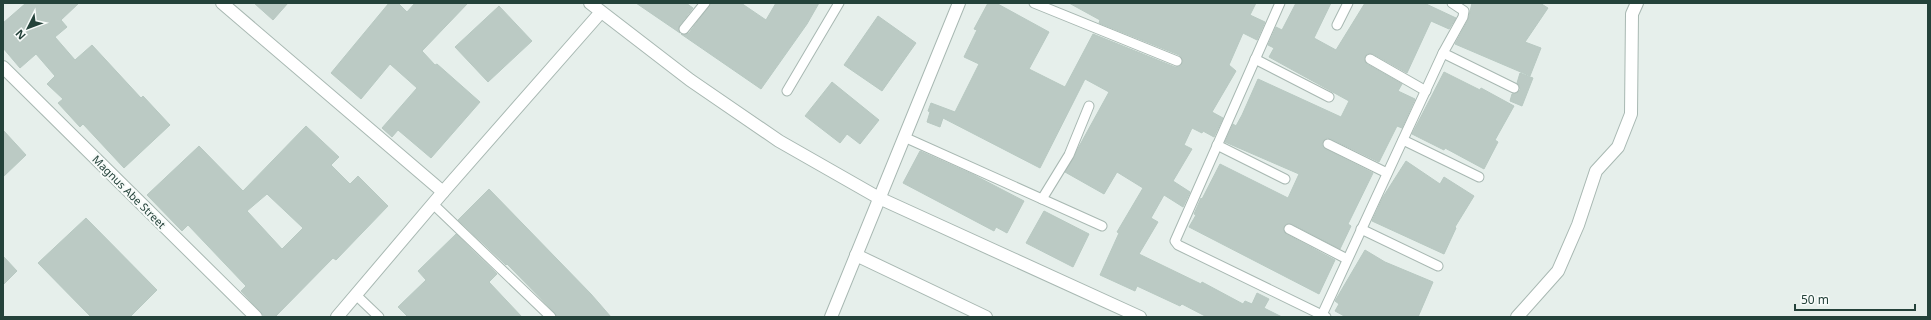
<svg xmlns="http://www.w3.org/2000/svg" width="1931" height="320" font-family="'Noto Sans',sans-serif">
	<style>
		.building { fill: #bbcac4; stroke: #b8c9c2; fill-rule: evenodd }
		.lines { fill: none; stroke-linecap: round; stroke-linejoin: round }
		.lane-casing { stroke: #a8b8b2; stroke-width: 11 }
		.street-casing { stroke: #a8b8b2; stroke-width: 14 }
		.lane { stroke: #fff; stroke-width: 9 }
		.street { stroke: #fff; stroke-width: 12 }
		.labels { text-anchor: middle; stroke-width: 4; stroke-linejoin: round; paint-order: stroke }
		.street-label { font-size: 11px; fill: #24423a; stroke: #f7fbf9 }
	</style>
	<rect width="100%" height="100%" fill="#e6efeb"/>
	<g class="building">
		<path d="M26,3H79L61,20L67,27L55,37L75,60L92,45L141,98L143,96L170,125L124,168L83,124L80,127L58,103L63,99L47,84L55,76L36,54L20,68L3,48V23Z"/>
		<path d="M254,3H288L273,20Z"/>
		<path d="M389,3H398L407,12L415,3H468L422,51L435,65L437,64L480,102L431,158L398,130L392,137L382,128L417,88L390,64L361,99L331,73Z"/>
		<path d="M636,3H686L693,8L679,26L680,33Z"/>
		<path d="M711,3H741L766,20L776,3H819L807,24L761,89L681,34L689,33Z"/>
		<path d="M988,3H996L1049,32L1029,69L1065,87L1093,34L1175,67L1180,66L1183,61L1179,55L1099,23L1100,20L1069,3H1256L1250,15L1265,22L1257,40L1243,33L1229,65L1236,71L1212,112L1223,118L1214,137L1203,131L1202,133L1192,128L1184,145L1192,149L1173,181L1190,192L1183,207L1164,195L1151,218L1158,222L1139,254L1201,284L1202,282L1243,304L1245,301L1252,304L1257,293L1269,299L1264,308L1282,317H1207L1182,304L1180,306L1137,286L1135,291L1100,275L1119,233L1117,232L1143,188L1117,172L1104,194L1065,172L1109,92L1085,79L1040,168L943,118L940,127L927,122L930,112L928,111L931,103L955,112L979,64L964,57L977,30L974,29Z"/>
		<path d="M1296,3H1331L1314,38L1336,50L1365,3H1424L1456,18L1449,29L1431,21L1407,73L1373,54H1367L1365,56V62L1367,64L1402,84L1398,91L1415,99L1402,128L1397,126L1379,162L1331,139L1327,138L1323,141L1322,145L1325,149L1373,173L1348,224L1351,226L1340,249L1292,224H1286L1284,227V232L1286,234L1335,260L1319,294L1189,227L1196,215L1194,214L1201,198L1202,199L1220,164L1288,198L1299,174L1225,142L1233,124L1236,126L1242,115L1258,79L1341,117L1349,101L1269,57L1274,48L1268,45L1276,27L1282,30Z"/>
		<path d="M1472,3H1540L1548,8L1525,42L1541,48L1530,76L1455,44L1468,20Z"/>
		<path d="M499,6L532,41L488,82L455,47Z"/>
		<path d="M878,16L916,43L882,91L844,65Z"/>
		<path d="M1444,72L1480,90L1481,88L1514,106L1495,140L1498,142L1484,169L1445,148L1444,150L1412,134Z"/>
		<path d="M1520,73L1533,78L1522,106L1510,101L1512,94L1517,93L1520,90L1519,85L1517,83Z"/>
		<path d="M832,82L879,120L860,144L847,134L840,143L805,116Z"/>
		<path d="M306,126L339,157L331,165L350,184L358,176L388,206L336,260L333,258L275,317H265L241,291L246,286L188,225L182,231L147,195L199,146L243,191ZM267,194L303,228L282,249L247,211Z"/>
		<path d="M3,130L26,155L3,177Z"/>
		<path d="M920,151L974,175L1024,201L1007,233L996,227L994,231L903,183Z"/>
		<path d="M1406,161L1440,184L1444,177L1474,196L1455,227L1456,228L1444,254L1372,221L1383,197Z"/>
		<path d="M489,189L591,294L611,317H557L555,313L507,264L506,265L458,220Z"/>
		<path d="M1044,211L1089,234L1073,267L1026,243Z"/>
		<path d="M86,218L157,290L130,317H91L38,263Z"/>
		<path d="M456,234L497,274L489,282L522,317H408L398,307L426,280L418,271Z"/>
		<path d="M1365,250L1385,262L1433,282L1418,317H1346L1335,311L1339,304L1335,301Z"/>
		<path d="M3,256L17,271L3,285Z"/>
	</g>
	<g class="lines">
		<g class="lane-casing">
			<g id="lane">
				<path d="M1034,3L1177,61"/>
				<path d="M1280,3L1175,241L1178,245L1326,317"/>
				<path d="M1337,25L1348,3"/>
				<path d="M684,29L705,3"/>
				<path d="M1443,53L1514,88"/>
				<path d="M1255,59L1329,97"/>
				<path d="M1370,59L1426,91"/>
				<path d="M787,91L839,3"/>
				<path d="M904,137L1102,226"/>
				<path d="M1403,140L1479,177"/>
				<path d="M1328,144L1387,173"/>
				<path d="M1217,145L1285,179"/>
				<path d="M1042,199L1069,155L1089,106"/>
				<path d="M433,204L551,317"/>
				<path d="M1289,229L1347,259"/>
				<path d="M1361,229L1438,266"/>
				<path d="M356,295L379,317"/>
				<path d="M1321,317L1443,53L1463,17L1464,11L1452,3"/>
			</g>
		</g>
		<g class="street-casing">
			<g id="street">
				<path d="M222,3L443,192"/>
				<path d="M590,3L690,80L779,141L879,198L1140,317"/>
				<path d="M3,67L256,317"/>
				<path d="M856,255L986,317"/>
				<path d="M337,317L443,192L601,12"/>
				<path d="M831,317L959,3"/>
				<path d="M1517,317L1558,271L1578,225L1596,171L1618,147L1631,114L1632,14L1637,3"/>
			</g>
		</g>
		<use href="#lane" class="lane"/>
		<use href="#street" class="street"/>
	</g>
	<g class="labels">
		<g class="street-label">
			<text transform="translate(129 192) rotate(45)" y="4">Magnus Abe Street</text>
		</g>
	</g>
	<rect width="1931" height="320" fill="none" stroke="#24423a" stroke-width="8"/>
	<g transform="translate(28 28) rotate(228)" stroke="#f7fbf9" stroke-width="3" paint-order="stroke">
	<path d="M0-3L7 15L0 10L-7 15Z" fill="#24423a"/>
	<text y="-6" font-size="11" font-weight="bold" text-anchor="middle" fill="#24423a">N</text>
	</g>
	<path d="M1795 304v6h120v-6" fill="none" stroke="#24423a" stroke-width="2"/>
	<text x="1801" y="304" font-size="12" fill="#24423a" stroke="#f7fbf9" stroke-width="3" paint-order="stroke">50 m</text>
</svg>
